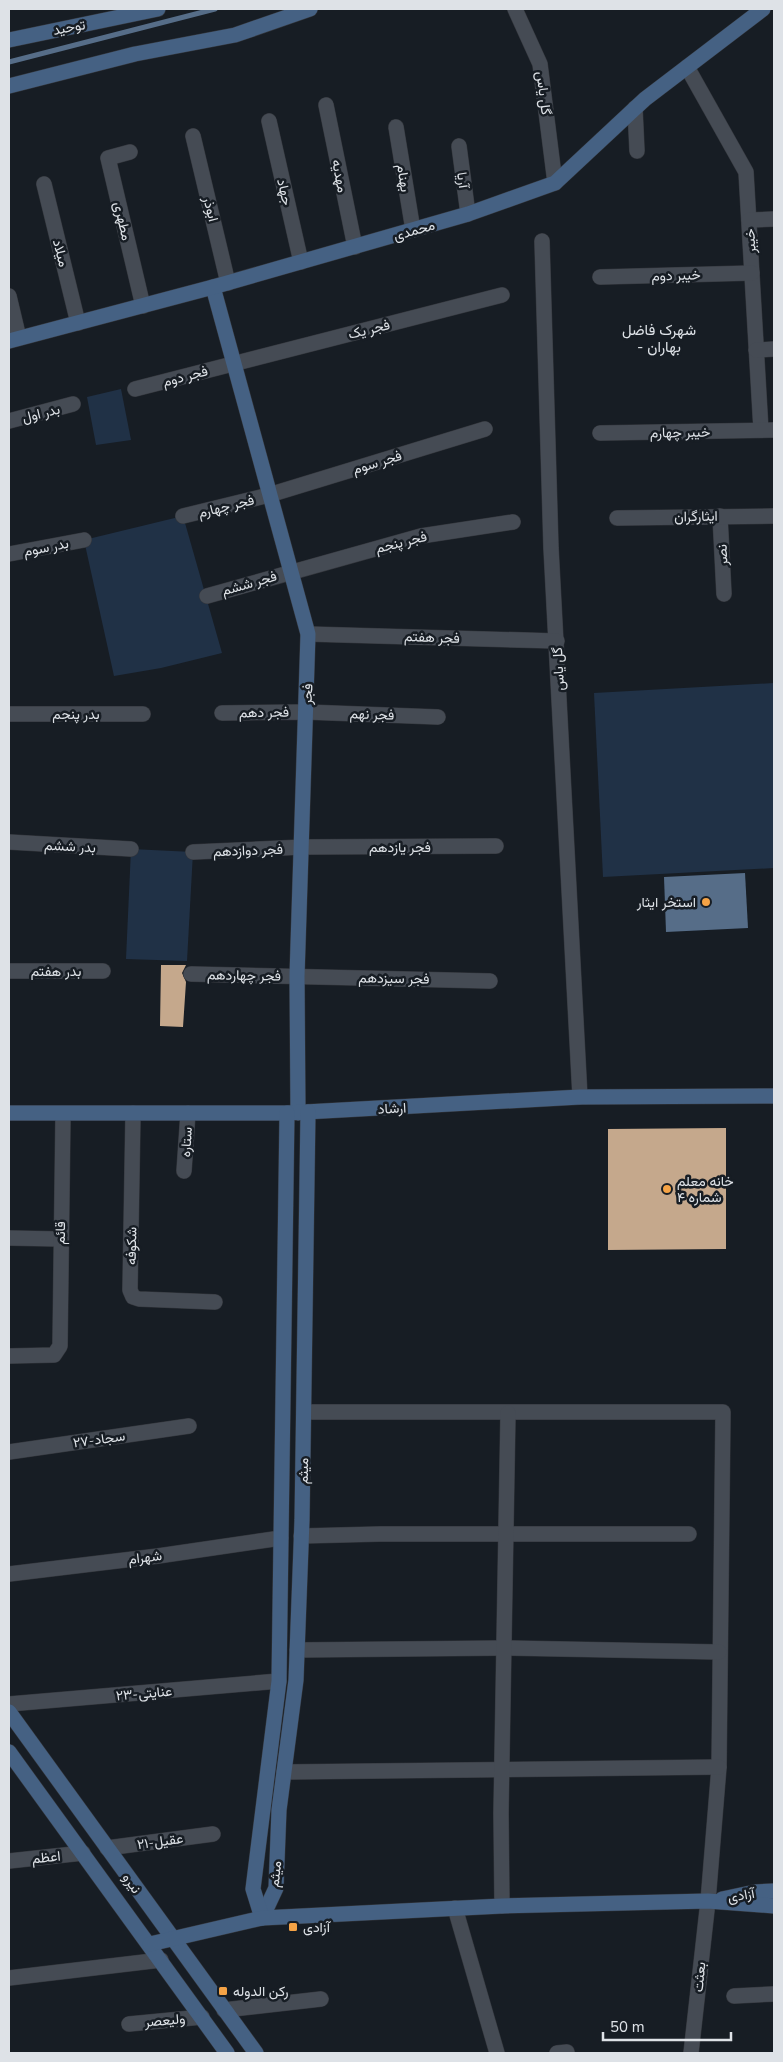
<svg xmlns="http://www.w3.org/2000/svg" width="783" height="2062" font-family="'Nunito Sans',Vazirmatn,sans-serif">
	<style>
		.green { fill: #203146 }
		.water { fill: #566d88 }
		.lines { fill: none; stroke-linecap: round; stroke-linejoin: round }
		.stream { stroke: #566d88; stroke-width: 5 }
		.building { fill: #c5a88c }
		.street-casing { stroke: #34373d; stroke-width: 16 }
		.secondary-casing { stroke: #34373d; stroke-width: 16 }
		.street { stroke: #454b54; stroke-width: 15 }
		.secondary { stroke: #456183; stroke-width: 15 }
		.poi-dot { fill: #f5a346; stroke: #171d24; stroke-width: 2 }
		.labels { text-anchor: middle; stroke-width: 5; stroke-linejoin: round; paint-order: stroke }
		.street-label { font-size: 14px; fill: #dee2e7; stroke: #171d24 }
		.poi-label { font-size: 14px; fill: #dee2e7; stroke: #171d24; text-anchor: start }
		.neighbourhood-label { font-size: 15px; fill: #dee2e7; stroke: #171d24 }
	</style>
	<rect width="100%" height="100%" fill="#171d24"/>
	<g class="green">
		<path d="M121,389L131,440L96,445L87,397Z"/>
		<path d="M183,516L222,653L161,668L114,676L84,540Z"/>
		<path d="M774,683V868L603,877L594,693Z"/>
		<path d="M131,849L193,852L187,961L126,959Z"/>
	</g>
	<path class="water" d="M745,873L748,928L666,932L664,877Z"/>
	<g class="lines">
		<path class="stream" d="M9,62L215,9"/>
	</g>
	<g class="building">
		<path d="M161,965H186L182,973L186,982L183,1027L160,1026Z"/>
		<path d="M726,1128V1249L608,1250V1129Z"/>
	</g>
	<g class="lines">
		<g class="street-casing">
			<g id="street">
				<path d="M515,9L540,64L555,183"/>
				<path d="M687,67L746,172L761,430"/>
				<path d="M326,105L355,247"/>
				<path d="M635,108L637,151"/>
				<path d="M269,121L301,262"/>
				<path d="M396,127L413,230"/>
				<path d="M193,136L228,283"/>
				<path d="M459,146L468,214"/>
				<path d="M130,152L108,158L143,306"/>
				<path d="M44,184L78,323"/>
				<path d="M749,220L774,219"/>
				<path d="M542,241L551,548L580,1097"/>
				<path d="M600,277L752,273"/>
				<path d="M9,296L19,338"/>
				<path d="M756,350L774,349"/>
				<path d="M135,389L502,295"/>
				<path d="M9,421L73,404"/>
				<path d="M600,433L774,430"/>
				<path d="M183,516L269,495L485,429"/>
				<path d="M720,516L724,594"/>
				<path d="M617,518L774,516"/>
				<path d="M9,554L84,540"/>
				<path d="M207,596L421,536L513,522"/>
				<path d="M308,634L557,641"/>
				<path d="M222,713L306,712L438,717"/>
				<path d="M9,714H143"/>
				<path d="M9,842L131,849"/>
				<path d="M193,852L303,847L496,846"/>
				<path d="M9,971H103"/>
				<path d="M191,974L490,981"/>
				<path d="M133,1113L130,1290L133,1297L139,1299L215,1302"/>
				<path d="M184,1171L188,1113"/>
				<path d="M9,1238L60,1239"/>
				<path d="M9,1356L54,1355L60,1346L63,1114"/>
				<path d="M304,1412H723L719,1767L708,1901L691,2053"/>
				<path d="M9,1452L189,1426"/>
				<path d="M301,1536L380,1534H689"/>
				<path d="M9,1574L158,1556L281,1538"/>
				<path d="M297,1650L504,1648L719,1652"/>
				<path d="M9,1704L279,1681"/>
				<path d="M284,1772L719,1767"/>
				<path d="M107,1848L213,1834"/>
				<path d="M9,1861L83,1853"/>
				<path d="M502,1906L501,1813L508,1413"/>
				<path d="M455,1908L497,2053"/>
				<path d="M9,1978L161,1960"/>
				<path d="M734,1996L774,1994"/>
				<path d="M224,2010L321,1999"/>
				<path d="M129,2024L202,2017"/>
				<path d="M557,2053L567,2052"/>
			</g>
		</g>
		<g class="secondary-casing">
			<g id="secondary">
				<path d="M9,40L158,9"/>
				<path d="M9,86L135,54L235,35L310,9"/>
				<path d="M213,287L308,634L297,976L298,1113"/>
				<path d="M9,341L213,287L468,214L555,183L645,99L763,9"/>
				<path d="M9,1113H287L580,1097L774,1096"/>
				<path d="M9,1712L256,2053"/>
				<path d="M9,1752L227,2053"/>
				<path d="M722,1899L755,1892L774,1891"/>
				<path d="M262,1918L276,1888L279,1810L296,1680L302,1520L308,1112"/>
				<path d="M262,1918L253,1889L279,1681L287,1113"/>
				<path d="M150,1944L262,1918L502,1906L708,1901L774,1906"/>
			</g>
		</g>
		<use href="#street" class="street"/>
		<use href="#secondary" class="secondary"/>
	</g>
	<g class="poi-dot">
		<circle cx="706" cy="902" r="5"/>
		<circle cx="667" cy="1189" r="5"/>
		<rect x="288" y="1922" width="10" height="10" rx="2.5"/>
		<rect x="218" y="1986" width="10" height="10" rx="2.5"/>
	</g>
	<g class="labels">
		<g class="street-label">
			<text transform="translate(69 27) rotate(-11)" y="5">توحید</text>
			<text transform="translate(544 93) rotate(83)" y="5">گل یاس</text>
			<text transform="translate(340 176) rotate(79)" y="5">مهدیه</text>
			<text transform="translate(404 178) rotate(81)" y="5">بهنام</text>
			<text transform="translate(463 180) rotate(82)" y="5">آریا</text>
			<text transform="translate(285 192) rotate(77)" y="5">جهاد</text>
			<text transform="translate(211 209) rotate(76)" y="5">ابوذر</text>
			<text transform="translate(123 221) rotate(77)" y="5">مطهری</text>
			<text transform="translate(414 230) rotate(-16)" y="5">محمدی</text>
			<text transform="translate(750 241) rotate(-93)" y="5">خیبر</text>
			<text transform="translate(61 253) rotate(76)" y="5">میلاد</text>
			<text transform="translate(676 275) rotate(-2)" y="5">خیبر دوم</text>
			<text transform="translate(369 329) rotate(-14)" y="5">فجر یک</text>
			<text transform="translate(185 376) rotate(-15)" y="5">فجر دوم</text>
			<text transform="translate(41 413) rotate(-14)" y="5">بدر اول</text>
			<text transform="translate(680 432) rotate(-1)" y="5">خیبر چهارم</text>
			<text transform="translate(377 462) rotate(-17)" y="5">فجر سوم</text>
			<text transform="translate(226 506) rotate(-14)" y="5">فجر چهارم</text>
			<text transform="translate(696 516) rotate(-1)" y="5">ایثارگران</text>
			<text transform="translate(401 542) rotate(-14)" y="5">فجر پنجم</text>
			<text transform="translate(46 547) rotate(-11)" y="5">بدر سوم</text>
			<text transform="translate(722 555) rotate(-93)" y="5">نصر</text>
			<text transform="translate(249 583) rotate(-16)" y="5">فجر ششم</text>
			<text transform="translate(432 637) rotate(2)" y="5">فجر هفتم</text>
			<text transform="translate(558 669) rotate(-93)" y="5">گل یاس</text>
			<text transform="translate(307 694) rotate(-88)" y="5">فجر</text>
			<text transform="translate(264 712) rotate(-1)" y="5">فجر دهم</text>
			<text x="76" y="719">بدر پنجم</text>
			<text transform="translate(372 714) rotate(2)" y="5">فجر نهم</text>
			<text transform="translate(70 846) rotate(3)" y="5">بدر ششم</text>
			<text x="400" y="852">فجر یازدهم</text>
			<text transform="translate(248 850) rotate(-2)" y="5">فجر دوازدهم</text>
			<text x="56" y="976">بدر هفتم</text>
			<text transform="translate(244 975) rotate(1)" y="5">فجر چهاردهم</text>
			<text transform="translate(394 978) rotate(1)" y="5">فجر سیزدهم</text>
			<text transform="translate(392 1108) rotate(-3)" y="5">ارشاد</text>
			<text transform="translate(186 1142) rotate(-86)" y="5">ستاره</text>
			<text transform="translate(60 1233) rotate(-89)" y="5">قائم</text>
			<text transform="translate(131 1246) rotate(-89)" y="5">شکوفه</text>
			<text transform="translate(99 1439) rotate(-8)" y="5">۲۷-سجاد</text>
			<text transform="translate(303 1471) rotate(-89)" y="5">میثم</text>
			<text transform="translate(145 1557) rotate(-7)" y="5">شهرام</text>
			<text transform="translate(144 1693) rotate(-5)" y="5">۲۳-عنایتی</text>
			<text transform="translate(160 1841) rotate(-8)" y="5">۲۱-عقیل</text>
			<text transform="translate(46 1857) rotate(-6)" y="5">اعظم</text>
			<text transform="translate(275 1874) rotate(-84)" y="5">میثم</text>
			<text transform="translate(132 1883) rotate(55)" y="5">نیرو</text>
			<text transform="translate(741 1895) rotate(-10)" y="5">آزادی</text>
			<text transform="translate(699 1977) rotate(-84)" y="5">بعثت</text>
			<text transform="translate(165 2020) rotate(-5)" y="5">ولیعصر</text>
		</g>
		<g class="poi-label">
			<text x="696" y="907" text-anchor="end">استخر ایثار</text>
			<text x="677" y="1186">خانه معلم<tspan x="677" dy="16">شماره ۴</tspan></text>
			<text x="303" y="1932">آزادی</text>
			<text x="233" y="1996">رکن الدوله</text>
		</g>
		<g class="neighbourhood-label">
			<text x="659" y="335">شهرک فاضل<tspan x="659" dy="17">- بهاران</tspan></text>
		</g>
	</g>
	<rect width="783" height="2062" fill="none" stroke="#dee2e7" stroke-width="20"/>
	<path d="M603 2032v8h128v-8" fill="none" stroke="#dee2e7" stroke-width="2.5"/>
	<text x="610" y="2032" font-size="15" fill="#dee2e7" stroke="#171d24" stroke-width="4" paint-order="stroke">50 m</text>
</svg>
